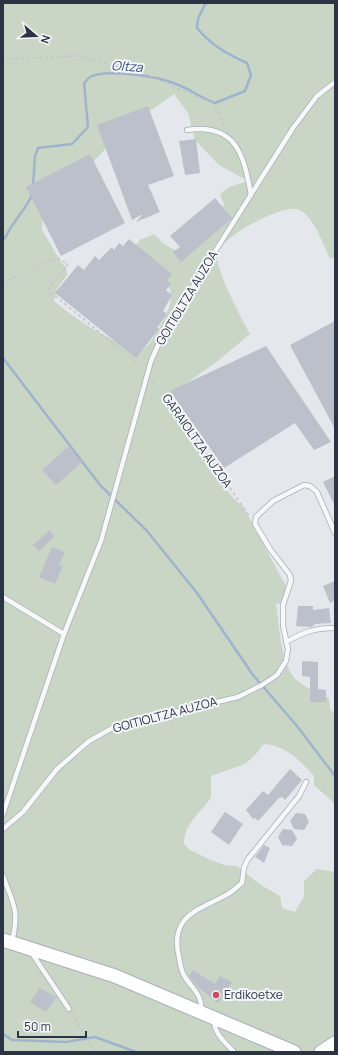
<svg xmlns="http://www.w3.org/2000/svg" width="338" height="1055" font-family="Manrope,sans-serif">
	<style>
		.green { fill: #c9d6c5; fill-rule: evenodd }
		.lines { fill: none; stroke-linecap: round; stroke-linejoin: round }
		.stream { stroke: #9fb4cc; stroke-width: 2.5 }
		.building { fill: #bbc0ca }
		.lane-casing { stroke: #a9aeb7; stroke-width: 6 }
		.secondary-casing { stroke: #a9aeb7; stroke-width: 15 }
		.path { stroke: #c2c5cb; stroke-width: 1.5; stroke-dasharray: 3 3; stroke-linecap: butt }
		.lane { stroke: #f7f8fa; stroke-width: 4.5 }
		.secondary { stroke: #fff; stroke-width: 13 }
		.poi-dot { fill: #d1495b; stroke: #f4f6f9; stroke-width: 1.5 }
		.labels { text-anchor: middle; stroke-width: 4; stroke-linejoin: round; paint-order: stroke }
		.street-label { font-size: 12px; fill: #2b3445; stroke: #f4f6f9 }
		.poi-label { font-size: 12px; fill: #2b3445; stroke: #f4f6f9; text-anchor: start }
		.water-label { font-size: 13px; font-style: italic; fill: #34527a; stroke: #f4f6f9 }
	</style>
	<rect width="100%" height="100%" fill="#e4e7ec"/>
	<path class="green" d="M3,3H335V257L330,259C323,244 315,219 300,210C286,202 218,237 217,256C216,270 242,320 250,334L219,360L176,391L170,400L173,414L232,497L244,508L289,592L279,604L276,603C279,624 281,670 299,682C308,689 319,693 329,698L330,709L335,715V804L314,785V776C299,760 287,746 264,744L256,754L245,764L211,776V797C202,812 183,824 184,844L190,850L211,860L224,865L237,866L261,885L280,896L282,908L295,912L304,896V881L317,869L335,872V1052H3ZM174,94L188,113L195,140L219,165L248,181L229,187L220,194L224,204L221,214L180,253L164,244L154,234L140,240L134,247C163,274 185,285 160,326C155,335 150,346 141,350C112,343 76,320 54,301L57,289L67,275L66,267L61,262L42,230L44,202L75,173L94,161L121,132L142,122L150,111Z"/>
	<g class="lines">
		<g class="stream">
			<path d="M33,186L35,156L38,148L72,144L88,127L84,83C86,82 88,78 90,77C106,68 160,77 176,84C190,89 201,98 215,103L245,91L251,75L247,63C227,54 211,45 197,28L198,19L205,4L208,3"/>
			<path d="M3,239L5,238C12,222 25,211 32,195"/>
			<path d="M3,358L100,485L147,531L197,593L253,675L297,726L335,776"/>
			<path d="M3,1034L12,1040L66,1042L95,1037L136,1052"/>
		</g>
	</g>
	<g class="building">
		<path d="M148,106L174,176L148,185L160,212L136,222L143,214L132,220L97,125Z"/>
		<path d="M196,139L200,173L185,175L179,141Z"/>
		<path d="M90,154L125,223L61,256L26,187Z"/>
		<path d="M215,198L232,218L181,262L173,252L180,247L170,236Z"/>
		<path d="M129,239L172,274L167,280L171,284L166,290L172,295L163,311L167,314L157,328L159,329L136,358L55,293L78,265L84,270L95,256L99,260L112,247L114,250L119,243L123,246Z"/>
		<path d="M335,321V429L290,345Z"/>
		<path d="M266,346L331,442L314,450L295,423L224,468L170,391Z"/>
		<path d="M68,447L82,462L56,485L42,470Z"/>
		<path d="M335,476V506L323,482Z"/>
		<path d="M50,530L54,537L39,551L33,545Z"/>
		<path d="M52,547L65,552L59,565L63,566L55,584L39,577Z"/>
		<path d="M335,581V600L330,603L323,586Z"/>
		<path d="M298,606H313V610L329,608L331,623L315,624L312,627L296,626Z"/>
		<path d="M302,661L318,662V689L326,690V702H310V677L302,676Z"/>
		<path d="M290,769L302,780L285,800L282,797L279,798L258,821L255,818L253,819L246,810L263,791L268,795Z"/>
		<path d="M225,812L243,824L229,845L211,832Z"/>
		<path d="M296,813L305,814L309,822L304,830L294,829L290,821Z"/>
		<path d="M283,829L292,830L297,839L292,846L282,845L278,837Z"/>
		<path d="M264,845L270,848L264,863L255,857Z"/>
		<path d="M193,970L215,984L220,976L232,982L218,1003L199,988L191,979L189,976Z"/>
		<path d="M40,988L56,997L46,1012L30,1002Z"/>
	</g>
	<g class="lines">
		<g class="lane-casing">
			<g id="lane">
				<path d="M187,130C237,123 244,156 251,195"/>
				<path d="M3,597L64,634"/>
				<path d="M286,642C304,632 314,628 335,628"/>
				<path d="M3,814L64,634L101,541L151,361L163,334L293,128L317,96L335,82"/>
				<path d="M3,829L23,812L57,769L89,741L116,726L238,697L262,685L277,675L286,661L288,649L283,626V605L291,581L290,575L270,549L255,524L256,517L273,501L304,485L310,486L317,492L335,533"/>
				<path d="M3,876C13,903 20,911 12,941"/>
				<path d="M31,952L69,1009"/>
				<path d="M201,1012C203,995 193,990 185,977C181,972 180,963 179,957C169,915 199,910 228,894C233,891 237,887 242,883L244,867L248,859L299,796L306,782"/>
				<path d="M214,1019C214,1034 224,1041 234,1052"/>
			</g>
		</g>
		<g class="secondary-casing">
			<g id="secondary">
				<path d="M3,940L115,976L294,1052"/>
				<path d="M321,1052L335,1043"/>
			</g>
		</g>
		<g class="path">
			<path d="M3,59L81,56L145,74L214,104L225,128"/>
			<path d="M3,283L57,258L68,264L48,290L137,363L142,370"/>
			<path d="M152,382L169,397L249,516"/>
			<path d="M72,1014L95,1052"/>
		</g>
		<use href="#lane" class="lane"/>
		<use href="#secondary" class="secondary"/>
	</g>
	<circle class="poi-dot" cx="216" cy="995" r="4"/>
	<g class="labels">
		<g class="street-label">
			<text transform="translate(187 298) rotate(-59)" y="4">GOITIOLTZA AUZOA</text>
			<text transform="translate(197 441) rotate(55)" y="4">GARAIOLTZA AUZOA</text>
			<text transform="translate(165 715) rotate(-15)" y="4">GOITIOLTZA AUZOA</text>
		</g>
		<g class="poi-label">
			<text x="224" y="999">Erdikoetxe</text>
		</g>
		<g class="water-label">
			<text transform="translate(127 66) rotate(4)" y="5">Oltza</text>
		</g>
	</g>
	<rect width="338" height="1055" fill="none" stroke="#2b3445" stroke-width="8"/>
	<g transform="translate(36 36) rotate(109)" stroke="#f4f6f9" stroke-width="3" paint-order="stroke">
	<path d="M0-3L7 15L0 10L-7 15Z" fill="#2b3445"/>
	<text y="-6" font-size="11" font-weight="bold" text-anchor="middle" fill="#2b3445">N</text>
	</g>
	<path d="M18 1031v6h68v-6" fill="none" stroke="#2b3445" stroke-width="2"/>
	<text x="24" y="1031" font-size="12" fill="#2b3445" stroke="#f4f6f9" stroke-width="3" paint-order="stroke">50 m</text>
</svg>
